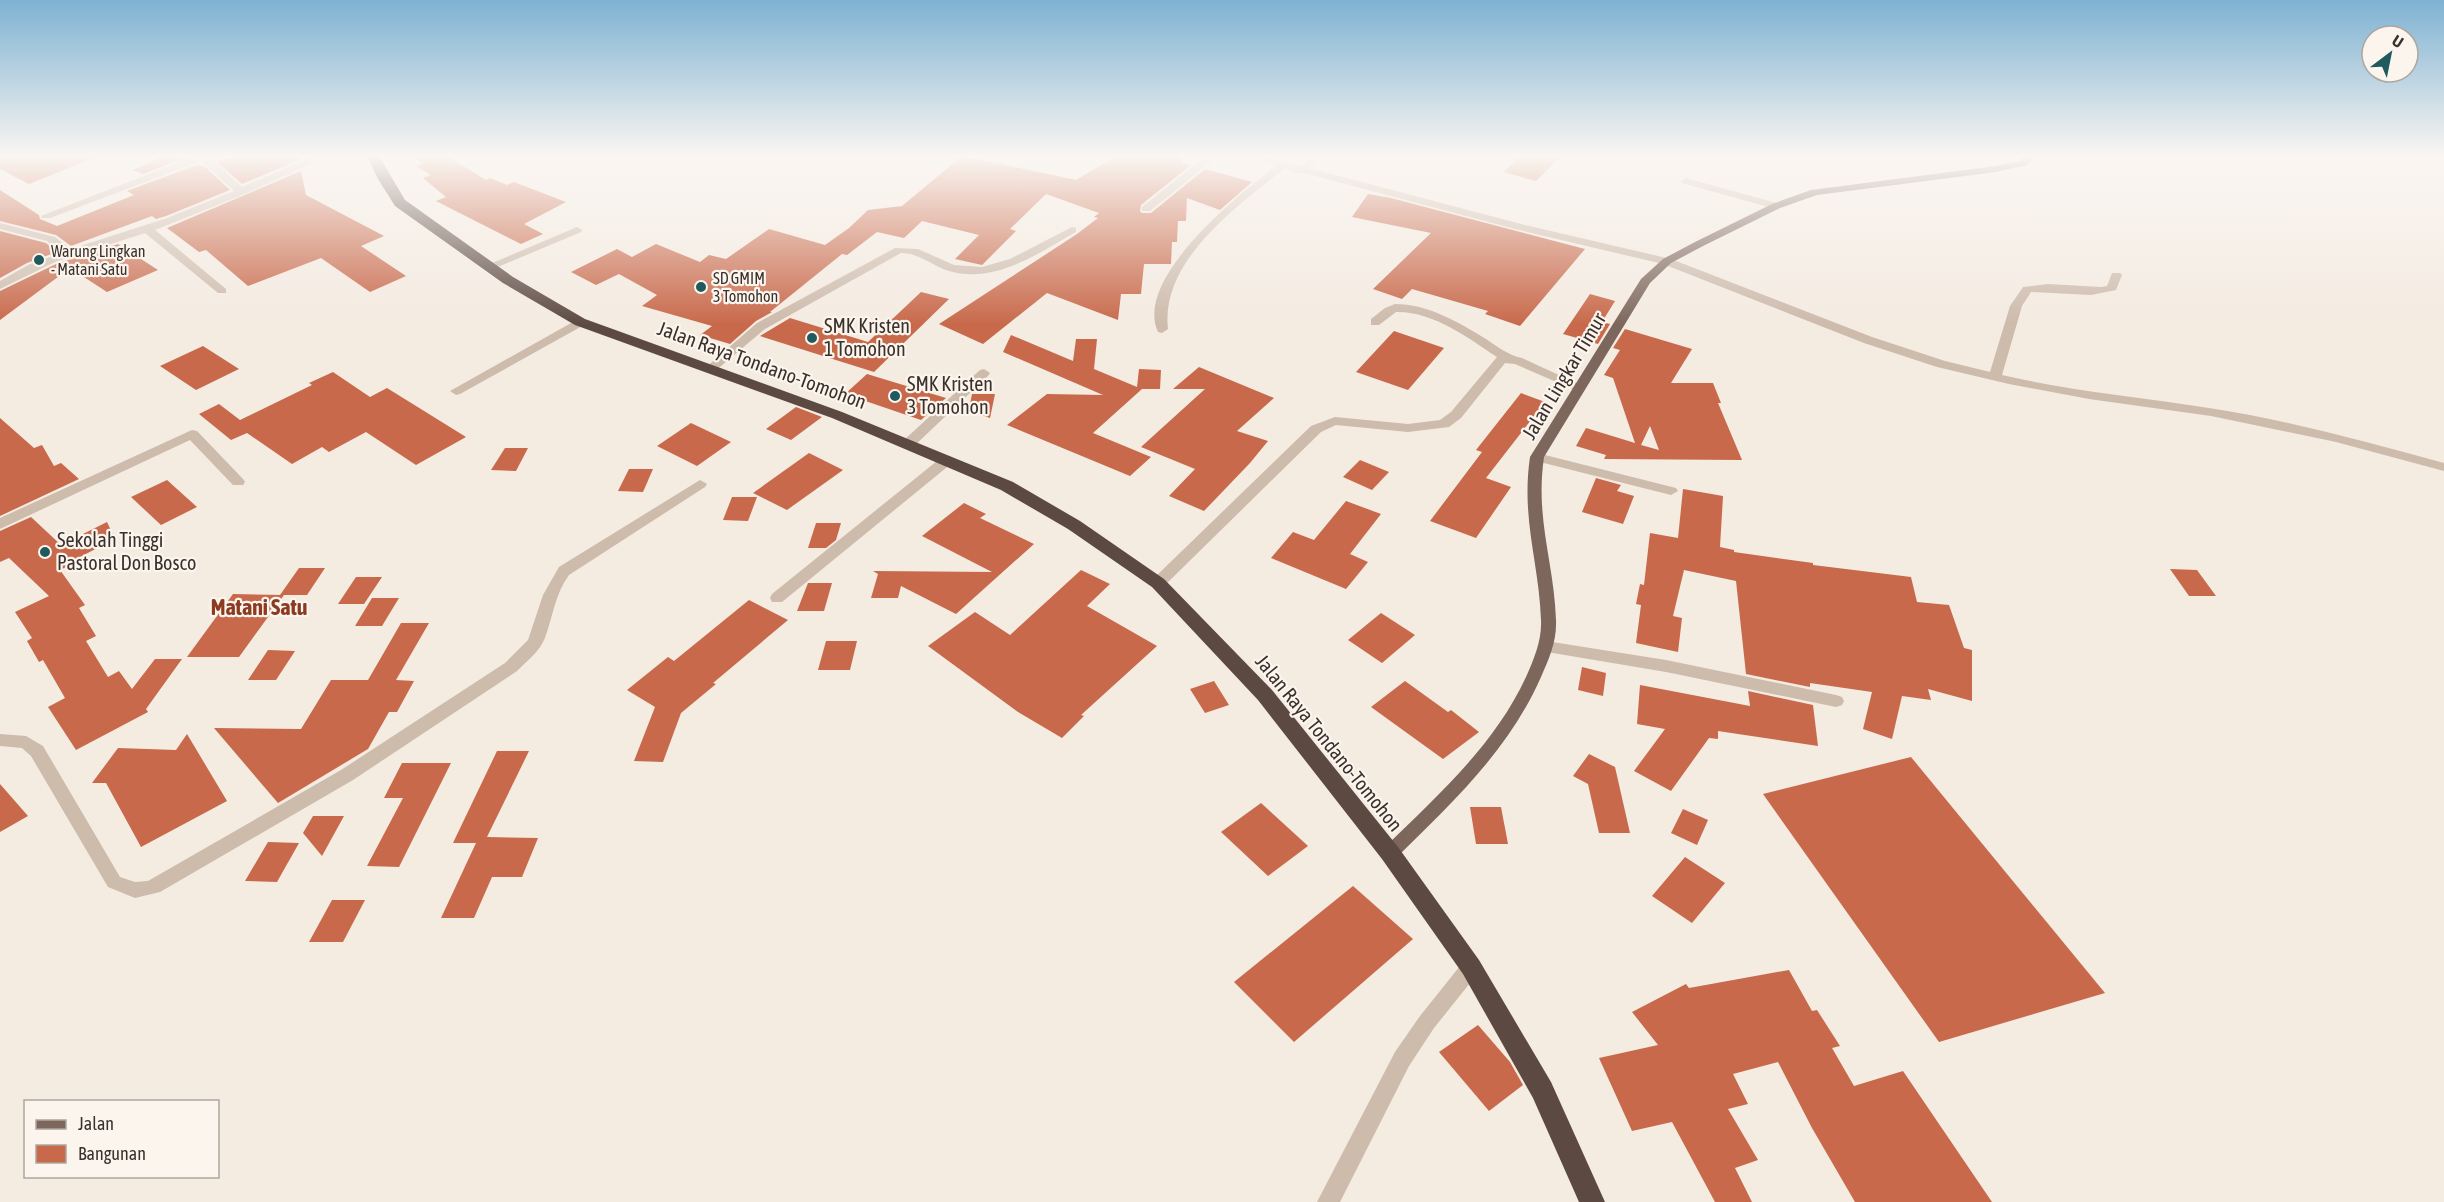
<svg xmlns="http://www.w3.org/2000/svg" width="2444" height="1202" font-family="'Asap Condensed',sans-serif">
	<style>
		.building { fill: #c8694b; fill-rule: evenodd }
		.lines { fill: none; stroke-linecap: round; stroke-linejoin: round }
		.minor { fill: #cdbbac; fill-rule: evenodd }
		.major { fill: #7d675c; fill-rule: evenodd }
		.highway { fill: #5c4a42; fill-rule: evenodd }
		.poi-dot { fill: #1f5a5e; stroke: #fbf5ee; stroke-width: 2 }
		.labels { text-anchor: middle; stroke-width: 4.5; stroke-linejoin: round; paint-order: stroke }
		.far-poi-label { font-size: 16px; fill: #3b302b; stroke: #fbf5ee; text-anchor: start }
		.poi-label { font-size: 20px; fill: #3b302b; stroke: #fbf5ee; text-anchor: start }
		.street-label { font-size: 20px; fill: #3b302b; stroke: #fbf5ee }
		.quarter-label { font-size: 22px; font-weight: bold; fill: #8c3b22; stroke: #fbf5ee }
	</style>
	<rect width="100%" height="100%" fill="#f4ebe1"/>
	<g class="building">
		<path d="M0,156H95L96,157L29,184L0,169Z"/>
		<path d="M165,156L182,159L143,174L133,170Z"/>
		<path d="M233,156H298L299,160L242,184L217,162Z"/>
		<path d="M414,156H447L486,180L490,178L507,185L514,182L566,202L524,224L543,234L521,244L436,201L446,197L423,178L431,175L416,166L422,164Z"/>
		<path d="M962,156L1076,180L1116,156H1182V163L1191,165L1141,205L1140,211L1142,213H1151L1205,169L1252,182L1220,210L1187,198L1186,221H1178L1177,242H1172L1171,264H1144L1141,294H1121L1118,320L1047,293L983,344L939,324L1077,234L1098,218L1094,217L1099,213L1046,194L1010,229L1016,231L982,265L955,259L979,235L922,221L904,238L877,232L847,255L842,254L770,312H772L756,321L730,344L700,335L712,326L642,306L657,295L619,274L596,285L571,272L617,249L632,257L656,244L700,262L709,255L726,259L769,229L825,245L849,228L868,210L902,206Z"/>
		<path d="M1520,156H1561L1536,181L1504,172Z"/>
		<path d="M197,165L204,166L230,190L166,216L156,219L152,216L71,246L56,235L0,221V190L39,215L40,219L57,226L134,195L127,191Z"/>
		<path d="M301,171L306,195L384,236L361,246L406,276L370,292L321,258L248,286L206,250L199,252L167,228Z"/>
		<path d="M1368,194L1391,198L1585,249L1520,326L1485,314L1488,311L1412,289L1402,299L1373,289L1431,233L1352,217Z"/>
		<path d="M0,231L46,243L57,252L27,263L0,278Z"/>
		<path d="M118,244L158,270L107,292L70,268L0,320V291L56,264Z"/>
		<path d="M921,292L949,299L874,372L760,336L790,318L868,342Z"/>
		<path d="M1590,294L1615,301L1602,322L1610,324L1598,344L1563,334Z"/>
		<path d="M1625,329L1692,349L1671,383H1713L1721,403H1718L1742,460L1604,459L1606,455L1576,446L1586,428L1635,443L1613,378L1604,375L1620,350L1613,348ZM1650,426L1659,450L1641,445Z"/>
		<path d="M1394,331L1444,348L1408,390L1356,372Z"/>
		<path d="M1011,335L1073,361L1076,339H1097L1094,369L1137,387L1139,369L1161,370L1160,389H1140H1142L1093,433L1151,457L1130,476L1007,425L1047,394L1103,395L1003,352Z"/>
		<path d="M203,346L239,369L196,390L160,366Z"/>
		<path d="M1199,367L1274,398L1237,431L1268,441L1250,463L1204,511L1169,496L1195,469L1141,447L1205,389H1173Z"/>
		<path d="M333,372L370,397L387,388L466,437L416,465L366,432L329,452L322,447L292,464L247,433L231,440L199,414L219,404L240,420L312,385L309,383Z"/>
		<path d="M867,374L946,398L921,420L845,394Z"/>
		<path d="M1521,393L1545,402L1486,478L1511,487L1476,538L1430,521L1482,452L1476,450Z"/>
		<path d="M972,394H995L990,418L979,414H968Z"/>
		<path d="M796,407L822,417L791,440L766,429Z"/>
		<path d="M0,418L34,448L42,445L54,466L61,463L79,479L0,516Z"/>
		<path d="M691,423L731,442L697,466L657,446Z"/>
		<path d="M505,448H528L516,471L491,470Z"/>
		<path d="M809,453L843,470L787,510L753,493Z"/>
		<path d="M1360,460L1389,472L1372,490L1343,477Z"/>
		<path d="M629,469H653L643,492L618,491Z"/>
		<path d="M1596,478L1621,485L1617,491L1634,496L1623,524L1582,512Z"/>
		<path d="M167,480L197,507L161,525L131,497Z"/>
		<path d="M1683,489L1723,496L1720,547L1734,550V552L1813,563V565L1911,577L1917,602L1949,605L1964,648L1972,650V701L1928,689L1931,700L1902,696L1892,739L1863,729L1872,692L1810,683V687L1746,674L1736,581L1684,570L1673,616L1682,618L1678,652L1636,643L1641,605L1636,604L1640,584L1644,585L1650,533L1678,538Z"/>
		<path d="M732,497H757L748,521L723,520Z"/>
		<path d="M1346,501L1381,514L1350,554L1368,562L1346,589L1271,558L1293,532L1314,540Z"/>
		<path d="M964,503L986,514L980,518L1034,544L956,614L901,586L898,598H871L878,574L873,571L992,572L922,536Z"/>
		<path d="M31,517L61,545L107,522L115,539L74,560L76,562L60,570L85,605L79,608L96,636L86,641L108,677L119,671L132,689L155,659H182L146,709L148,712L76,750L48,707L65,698L43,660L39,662L27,641L32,638L15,612L49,596L9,558L0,562V531Z"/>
		<path d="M816,523H841L836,540L826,548H808Z"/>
		<path d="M299,568H325L307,595H280Z"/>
		<path d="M2170,569L2197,570L2216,596H2189Z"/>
		<path d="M1081,570L1110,584L1087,606L1157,646L1081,715L1084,716L1062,738L1018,712L928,646L975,612L1010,635Z"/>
		<path d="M356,577H382L364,604H338Z"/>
		<path d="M808,583H832L824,611H797Z"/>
		<path d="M233,594L284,595L239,657H187Z"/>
		<path d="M372,598H399L382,626H355Z"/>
		<path d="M749,600L788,620L713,683L716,684L681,713L663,762L634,761L655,707L627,690L668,657L674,661Z"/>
		<path d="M1381,613L1415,635L1382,663L1348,640Z"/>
		<path d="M401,623H429L396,680L414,681L397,712H389L368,749L278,803L214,728L301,729L331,680H368Z"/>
		<path d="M826,641H857L850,670H818Z"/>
		<path d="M268,650L295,651L276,680H248Z"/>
		<path d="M1582,667L1606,673L1603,696L1578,690Z"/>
		<path d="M1214,681L1229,705L1205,713L1190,689Z"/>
		<path d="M1405,681L1448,712L1451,710L1479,732L1443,759L1371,707Z"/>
		<path d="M1640,685L1750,706L1748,691L1813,705L1818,746L1718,731V739L1709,738L1671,791L1634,771L1665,729L1637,724Z"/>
		<path d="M187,734L227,801L141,847L106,783H92L118,748L176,750Z"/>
		<path d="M497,751H529L487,837L538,838L522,877H492L474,918H441L476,843H453Z"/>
		<path d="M1589,754L1615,767L1630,833H1599L1588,784L1573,776Z"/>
		<path d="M1911,757L2105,993L1939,1042L1763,794Z"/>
		<path d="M402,763H451L399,867L367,866L403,798H384Z"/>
		<path d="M0,784L28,816L0,832Z"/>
		<path d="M1261,803L1308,846L1268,876L1221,832Z"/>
		<path d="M1470,807H1501L1508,844H1476Z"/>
		<path d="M1683,809L1708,820L1697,845L1671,833Z"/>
		<path d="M313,816H344L322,856L303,833Z"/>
		<path d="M268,842L299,843L277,882L245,881Z"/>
		<path d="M1685,857L1725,883L1692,923L1652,896Z"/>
		<path d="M1353,886L1413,939L1294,1042L1234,982Z"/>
		<path d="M332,900H365L343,942H309Z"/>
		<path d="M1789,970L1812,1011L1817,1010L1840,1046L1832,1048L1854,1086L1903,1071L1992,1202H1855L1812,1128L1778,1062L1733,1074L1748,1104L1728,1109L1758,1160L1735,1168L1752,1202H1715L1672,1122L1632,1131L1599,1058L1658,1045L1632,1012L1686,984L1689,988Z"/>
		<path d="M1478,1025L1510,1062L1523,1085L1489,1111L1439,1052Z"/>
	</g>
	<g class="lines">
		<g class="minor">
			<path d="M195,156H208L242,187L314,156H328L240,196L155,230L226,289V293H218L145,233L55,262L0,289V281L28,265L61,253L47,241L0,229V223L55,237L71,249L167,218L234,191L201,161L50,218H42L41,216Z"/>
			<path d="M1206,156H1218L1150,211H1142V207Z"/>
			<path d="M1246,156H1264L1300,166L1312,156H1323L1309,168L1521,224L1671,259L1872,337L1945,361L1990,372L2010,306L2023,287L2048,284L2101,287L2107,286L2112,273H2120L2122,275L2116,290L2091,295L2031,292L2022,306L2002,375C2070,391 2140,397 2209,408C2288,420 2366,442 2444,463V471L2336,442L2211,416L2089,399L2009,384L1937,367L1864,343L1663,264L1515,229L1304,173H1296L1285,168C1238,206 1160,260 1168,329L1162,333L1158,332C1133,278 1240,194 1276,166Z"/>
			<path d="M1686,178L1780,204L1781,206L1776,209L1682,183L1681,181Z"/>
			<path d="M577,227L582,230L581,232L493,269L489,270L483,267Z"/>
			<path d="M1072,227L1076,228V232C1037,254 995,284 949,271C932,266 920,253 901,253L765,329L714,372H706L704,369L757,323L895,248L918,249L954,265L982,267L1010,259Z"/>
			<path d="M1395,304C1428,304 1458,322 1486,339C1498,347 1508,355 1522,358L1585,387L1583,390H1575L1515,364L1505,363L1461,418L1449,427L1408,432L1336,425L1321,432L1163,587H1153L1151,583L1153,579L1311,426L1335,417L1408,424L1440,420L1451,412L1497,357C1468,338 1433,311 1396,312L1379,325H1371V319L1385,308Z"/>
			<path d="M580,318L584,319V325L460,394L456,395L450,391Z"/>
			<path d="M984,369L990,373L988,376L913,447H903L901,444L903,441L980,370Z"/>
			<path d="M192,430L197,431L243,479L245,482L243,485H233L190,440L0,529V518Z"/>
			<path d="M1537,453L1676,488L1678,491L1671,495L1532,460L1530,457Z"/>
			<path d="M947,456L952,457L954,460L952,463L782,602H772L770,598L772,594L942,457Z"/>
			<path d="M700,480L707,484L705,487L569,575C555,594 553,616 545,638C539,652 527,661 517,671L353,780L160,892L135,898L108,887L31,756L22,748L0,746V734L26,736L43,746L120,877L135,882L148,881L341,770L505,663L528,640L543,595L559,567Z"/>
			<path d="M1546,641L1666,660L1836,695L1842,697L1844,701L1842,705L1836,707L1666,672L1541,651L1538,647L1541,643Z"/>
			<path d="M1471,958L1478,961L1481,967L1478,973L1434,1028L1409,1066L1340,1202H1317L1395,1052L1420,1016L1464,961Z"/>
		</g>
		<path class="major" d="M2025,156H2036L2027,165L1996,172L1817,195L1780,208L1703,246L1671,263L1650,283L1544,457C1535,519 1554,562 1556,620C1557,641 1549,659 1541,677C1509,750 1452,803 1396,858L1390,860L1384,858L1381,853L1384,848C1437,796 1494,746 1526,677C1534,659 1542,640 1541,620C1539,562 1521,519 1530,457L1641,279L1663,259L1695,242L1772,204L1811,190L1996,166L2020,161Z"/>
		<path class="highway" d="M367,156H379L405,200L513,277L585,319L842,412L1013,482L1080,521L1164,579L1272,690L1398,847L1479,960L1551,1082L1605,1202H1579L1533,1098L1463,974L1382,859L1258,700L1152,587L1068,529L1001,490L832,418L575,325L503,283L395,206L378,179Z"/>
	</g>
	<linearGradient id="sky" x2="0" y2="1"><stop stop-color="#7eb2d2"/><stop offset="0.48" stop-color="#faf6f2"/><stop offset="1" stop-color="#faf6f2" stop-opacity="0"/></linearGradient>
	<rect width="2444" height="325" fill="url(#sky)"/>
	<g class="poi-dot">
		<circle cx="39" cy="260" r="6"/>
		<circle cx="701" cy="287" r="6"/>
		<circle cx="812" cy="338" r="6"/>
		<circle cx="895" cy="396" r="6"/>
		<circle cx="45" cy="552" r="6"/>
	</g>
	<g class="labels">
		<g class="far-poi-label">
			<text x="51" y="257">Warung Lingkan<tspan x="51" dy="18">- Matani Satu</tspan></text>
			<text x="713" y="284">SD GMIM<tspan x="713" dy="18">3 Tomohon</tspan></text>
		</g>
		<g class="poi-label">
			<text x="824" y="333">SMK Kristen<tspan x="824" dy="23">1 Tomohon</tspan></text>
			<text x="907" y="391">SMK Kristen<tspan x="907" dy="23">3 Tomohon</tspan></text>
			<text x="57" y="547">Sekolah Tinggi<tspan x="57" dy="23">Pastoral Don Bosco</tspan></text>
		</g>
		<g class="street-label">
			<text transform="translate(762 365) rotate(20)" y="7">Jalan Raya Tondano-Tomohon</text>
			<text transform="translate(1564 376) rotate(-59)" y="7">Jalan Lingkar Timur</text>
			<text transform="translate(1329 743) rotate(51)" y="7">Jalan Raya Tondano-Tomohon</text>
		</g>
		<g class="quarter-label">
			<text x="259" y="615">Matani Satu</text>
		</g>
	</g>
	<rect x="24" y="1100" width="195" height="78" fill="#fbf5ee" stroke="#aea6a0" stroke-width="1.5"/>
	<rect x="36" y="1120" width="30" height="9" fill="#7d675c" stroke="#aea6a0" stroke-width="1.5"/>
	<text x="78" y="1130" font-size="18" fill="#3b302b">Jalan</text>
	<rect x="36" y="1145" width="30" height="18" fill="#c8694b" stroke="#aea6a0" stroke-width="1.5"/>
	<text x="78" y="1160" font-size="18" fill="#3b302b">Bangunan</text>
	<g transform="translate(2390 54) rotate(32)"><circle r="28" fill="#fbf5ee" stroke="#aea6a0" stroke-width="1.5"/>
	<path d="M0-4.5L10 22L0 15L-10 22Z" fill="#1f5a5e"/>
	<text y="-9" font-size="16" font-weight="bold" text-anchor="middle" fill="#3b302b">U</text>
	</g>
</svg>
